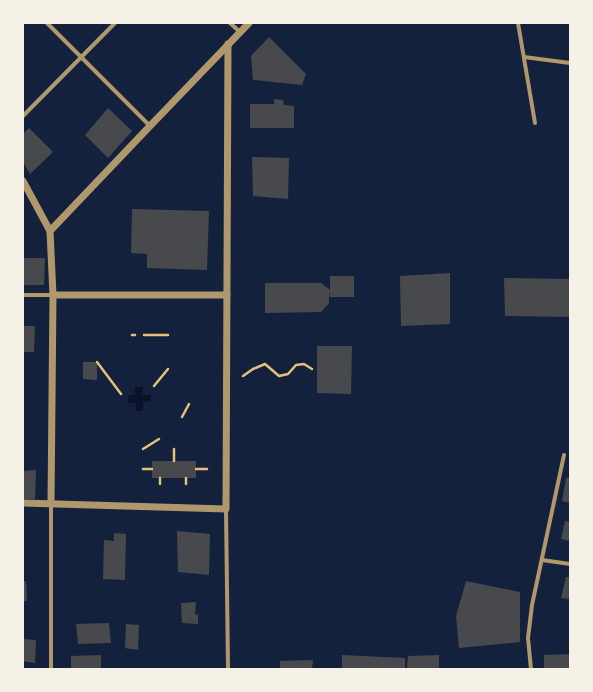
<svg xmlns="http://www.w3.org/2000/svg" width="593" height="692" font-family="'Space Grotesk',sans-serif">
	<style>
		.water { fill: #0b132b }
		.building { fill: #48494c }
		.lines { fill: none; stroke-linecap: round; stroke-linejoin: round }
		.path { stroke: #e5c07b; stroke-width: 2.5 }
		.minor { stroke: #b1986c; stroke-width: 4 }
		.tertiary { stroke: #b1986c; stroke-width: 7 }
	</style>
	<rect width="100%" height="100%" fill="#14213d"/>
	<path class="water" d="M135,387H143V395H151V402H143V411H136V403H128V395H135Z"/>
	<g class="building">
		<path d="M269,37L306,74L302,85L253,80L251,56Z"/>
		<path d="M274,99L283,100L284,105L294,106V128H250V104H274Z"/>
		<path d="M108,108L132,131L108,158L85,135Z"/>
		<path d="M29,128L53,152L30,174L23,162V134Z"/>
		<path d="M252,157L289,158L288,199L253,196Z"/>
		<path d="M132,209L209,211L207,270L147,268V254L131,253Z"/>
		<path d="M23,258H45L44,285H23Z"/>
		<path d="M450,273V324L401,326L400,276Z"/>
		<path d="M330,276H354V297H330L329,291V303L321,312L265,313V283H321L330,290Z"/>
		<path d="M504,278L570,279V317L505,316Z"/>
		<path d="M23,326H35L34,352H23Z"/>
		<path d="M317,346H352L351,394L317,393Z"/>
		<path d="M83,362H97V380L83,379Z"/>
		<rect x="152" y="461" width="44" height="17"/>
		<path d="M36,470L35,499H23V471Z"/>
		<path d="M566,478H570V503L562,501Z"/>
		<path d="M565,521L570,522V541L561,539Z"/>
		<path d="M177,531L210,534L209,575L178,572Z"/>
		<path d="M114,533L126,534L125,580L103,579L104,540L114,541Z"/>
		<path d="M566,577H570V599L561,598Z"/>
		<path d="M23,581H26L27,601H23Z"/>
		<path d="M466,581L520,592V642L459,648L456,616Z"/>
		<path d="M196,602L195,615L198,614V624L182,623L181,603Z"/>
		<path d="M109,623L111,643L78,644L76,624Z"/>
		<path d="M126,624L139,625L138,650L125,648Z"/>
		<path d="M23,639L36,640L35,663L23,661Z"/>
		<path d="M570,654V669H544V655Z"/>
		<path d="M101,655V669H71V656Z"/>
		<path d="M342,655L405,658V669H342Z"/>
		<path d="M439,655V669H407L408,656Z"/>
		<path d="M313,660L312,669H280V661Z"/>
	</g>
	<g class="lines">
		<g class="path">
			<path d="M132,335H135"/>
			<path d="M144,335H168"/>
			<path d="M97,362L121,394"/>
			<path d="M243,376L253,369L265,364L279,376L288,374L296,365L304,364L312,369"/>
			<path d="M154,386L168,369"/>
			<path d="M182,417L189,404"/>
			<path d="M143,449L159,439"/>
			<path d="M174,449V461"/>
			<path d="M143,469H152"/>
			<path d="M196,469H207"/>
			<path d="M160,478V484"/>
			<path d="M186,478V484"/>
		</g>
		<g class="minor">
			<path d="M47,23L150,126"/>
			<path d="M230,23L240,32"/>
			<path d="M518,23L535,123"/>
			<path d="M524,57L570,63"/>
			<path d="M23,116L115,23"/>
			<path d="M23,295H53"/>
			<path d="M51,503V669"/>
			<path d="M226,509L228,669"/>
			<path d="M542,560L570,564"/>
			<path d="M531,669L528,638L532,605L564,455"/>
		</g>
		<g class="tertiary">
			<path d="M23,181L50,231L53,295L51,503"/>
			<path d="M50,231L150,126L249,23"/>
			<path d="M53,295H227"/>
			<path d="M23,503L226,509L228,44"/>
		</g>
	</g>
	<rect width="593" height="692" fill="none" stroke="#f6f1e7" stroke-width="48"/>
</svg>
